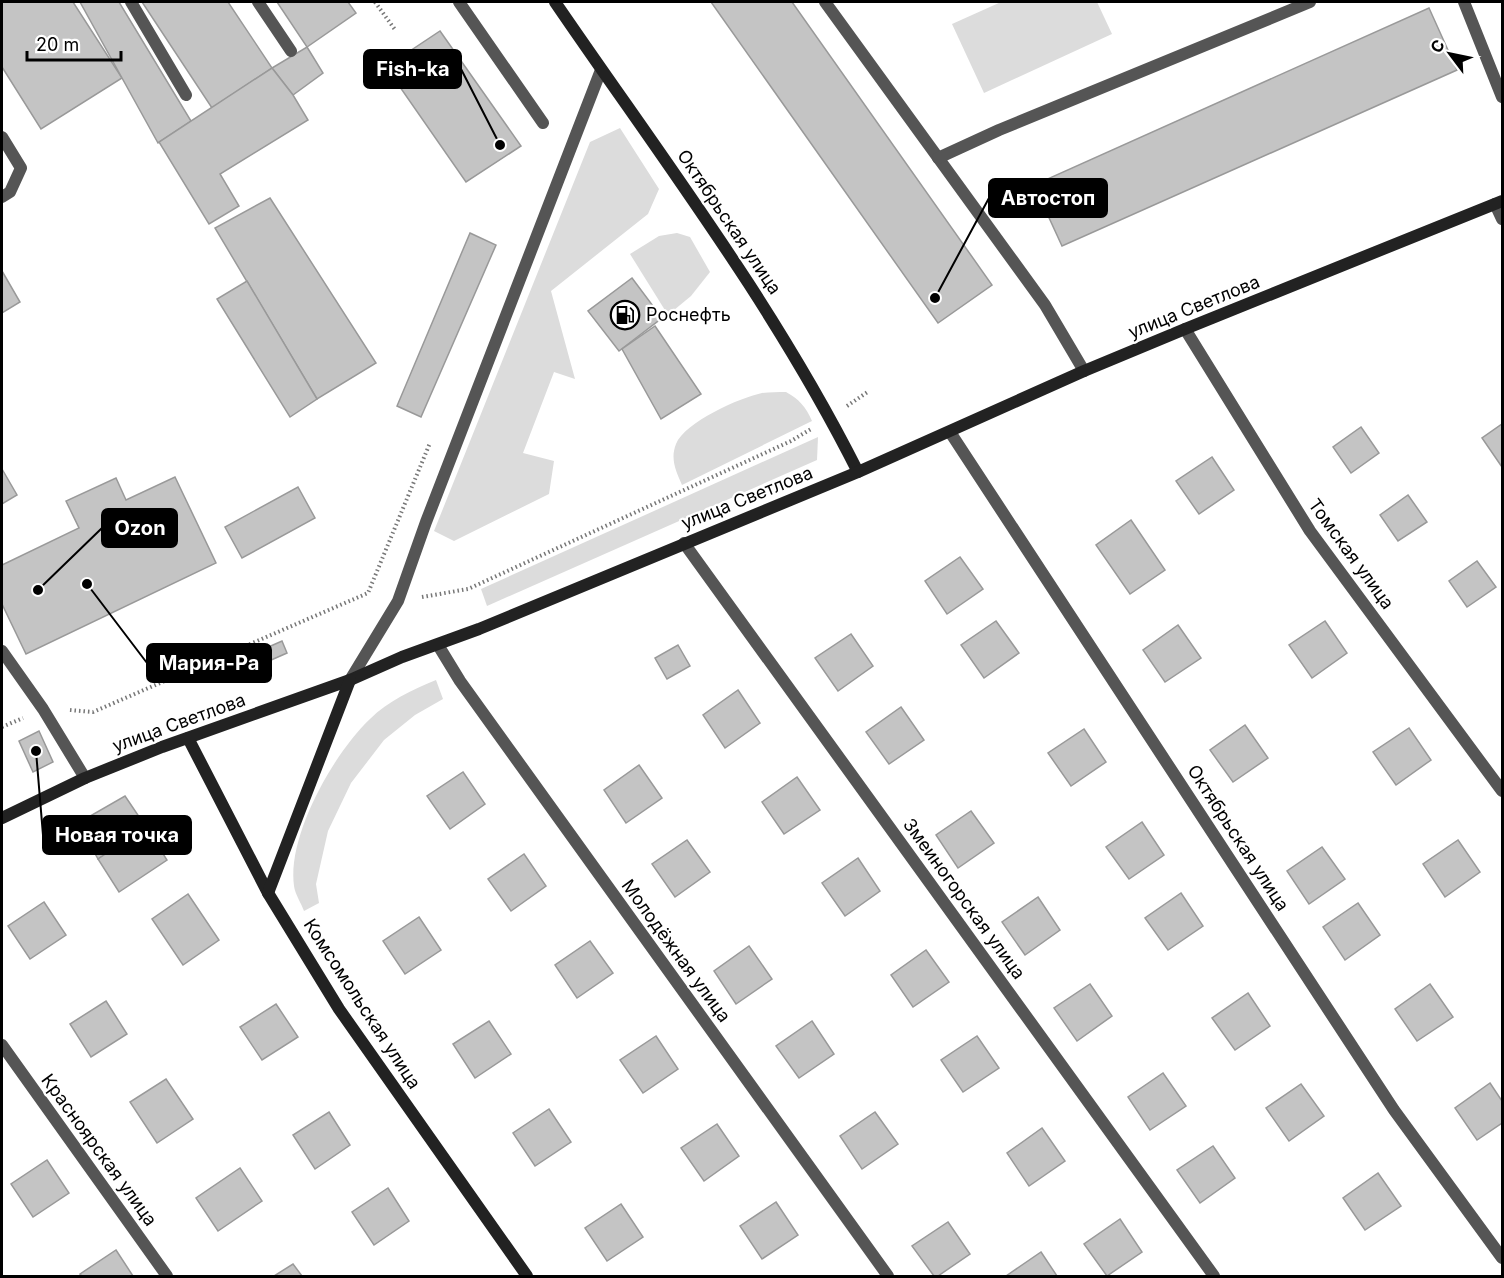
<svg xmlns="http://www.w3.org/2000/svg" width="1504" height="1278" font-family="Inter,sans-serif">
	<style>
		.green { fill: #dcdcdc }
		.building { fill: #c4c4c4; stroke: #999; stroke-width: 1.5 }
		.lines { fill: none; stroke-linecap: round; stroke-linejoin: round }
		.path { stroke: #777; stroke-width: 4; stroke-dasharray: 1.5 3; stroke-linecap: butt }
		.service { stroke: #555; stroke-width: 12 }
		.minor { stroke: #555; stroke-width: 12 }
		.secondary { stroke: #222; stroke-width: 12 }
		.labels { text-anchor: middle; stroke-width: 4.5; stroke-linejoin: round; paint-order: stroke }
		.street-label { font-size: 18px; fill: #000; stroke: #fff }
		.poi-label { font-size: 18px; fill: #000; stroke: #fff; text-anchor: start }
		.leader { fill: none; stroke: #000; stroke-width: 2 }
		.callout-dot { fill: #000; stroke: #fff; stroke-width: 2 }
		.callout { fill: #000; stroke: #000; stroke-width: 2 }
		.callout-label { font-size: 20px; text-anchor: middle; font-weight: bold; fill: #fff }
	</style>
	<rect width="100%" height="100%" fill="#fff"/>
	<g class="green">
		<path d="M1001,2H1097L1112,34L984,93L952,24Z"/>
		<path d="M620,128L659,189L648,214L551,291L575,379L554,372L523,453L554,461L549,494L454,541L434,531L590,142Z"/>
		<path d="M677,233L690,237L710,272L691,296L668,315L630,254L659,236Z"/>
		<path d="M786,392C799,399 806,407 812,421L682,485C676,471 670,459 676,444C685,422 739,398 762,393C770,392 778,392 786,392Z"/>
		<path d="M818,437L817,460L487,606L481,589Z"/>
		<path d="M436,680L443,699L415,715L384,740L351,783L328,831L316,884L319,903L304,911C301,903 295,894 294,886C287,835 334,753 370,719C388,701 412,690 436,680Z"/>
	</g>
	<g class="building">
		<path d="M2,2H73L122,78L41,129L2,67Z"/>
		<path d="M80,2H119L191,121L158,143Z"/>
		<path d="M142,2H228L272,68L212,108Z"/>
		<path d="M277,2H348L356,13L307,47Z"/>
		<path d="M711,2H792L992,285L938,323Z"/>
		<path d="M1429,8L1457,70L1062,246L1034,185Z"/>
		<path d="M440,31L521,146L466,182L386,67Z"/>
		<path d="M307,47L323,73L293,95L272,68Z"/>
		<path d="M272,68L293,95L308,120L220,174L239,206L209,224L159,142Z"/>
		<path d="M270,198L376,363L317,399L215,228Z"/>
		<path d="M470,233L496,245L421,417L397,406Z"/>
		<path d="M2,271L20,302L2,313Z"/>
		<path d="M632,278L662,318L619,351L588,311Z"/>
		<path d="M247,281L317,399L290,417L217,299Z"/>
		<path d="M655,326L701,394L661,419L622,349Z"/>
		<path d="M1502,424V467L1482,438Z"/>
		<path d="M1361,427L1379,453L1351,473L1333,447Z"/>
		<path d="M1212,457L1234,490L1199,514L1176,481Z"/>
		<path d="M2,469L17,495L2,504Z"/>
		<path d="M175,477L216,563L26,654L2,604V565L79,528L66,501L116,478L126,500Z"/>
		<path d="M298,487L315,518L242,558L225,527Z"/>
		<path d="M1408,495L1427,522L1398,541L1380,515Z"/>
		<path d="M1131,520L1165,570L1130,594L1096,545Z"/>
		<path d="M960,557L983,589L947,614L925,581Z"/>
		<path d="M1477,561L1496,587L1467,607L1449,581Z"/>
		<path d="M996,621L1019,653L984,678L961,645Z"/>
		<path d="M1325,621L1347,653L1312,678L1289,645Z"/>
		<path d="M1178,625L1201,658L1165,682L1143,650Z"/>
		<path d="M851,634L873,666L838,691L815,658Z"/>
		<path d="M282,641L287,653L269,661L264,649Z"/>
		<path d="M678,645L690,666L667,679L655,658Z"/>
		<path d="M738,690L760,723L725,748L703,715Z"/>
		<path d="M901,707L924,740L889,764L866,732Z"/>
		<path d="M1245,725L1268,758L1233,782L1210,750Z"/>
		<path d="M1409,728L1431,760L1396,785L1373,752Z"/>
		<path d="M1084,729L1106,762L1071,786L1048,753Z"/>
		<path d="M39,731L53,762L33,772L19,741Z"/>
		<path d="M639,765L662,798L626,823L604,790Z"/>
		<path d="M463,772L485,804L450,829L427,796Z"/>
		<path d="M797,777L820,810L784,834L762,802Z"/>
		<path d="M125,796L146,827L98,859L78,823Z"/>
		<path d="M971,811L994,843L958,868L936,835Z"/>
		<path d="M1142,822L1164,855L1129,879L1106,847Z"/>
		<path d="M146,827L167,860L119,892L98,859Z"/>
		<path d="M687,840L710,872L675,897L652,864Z"/>
		<path d="M1458,840L1480,872L1445,897L1423,864Z"/>
		<path d="M1322,847L1345,879L1309,904L1287,871Z"/>
		<path d="M524,854L546,886L511,911L488,879Z"/>
		<path d="M858,858L880,891L845,916L822,883Z"/>
		<path d="M1181,893L1203,926L1168,950L1145,918Z"/>
		<path d="M188,894L219,940L183,965L152,919Z"/>
		<path d="M1038,897L1060,930L1025,955L1002,922Z"/>
		<path d="M44,902L66,935L30,959L8,926Z"/>
		<path d="M1358,903L1380,935L1345,960L1323,927Z"/>
		<path d="M419,917L441,950L405,974L383,941Z"/>
		<path d="M590,941L613,973L577,998L555,965Z"/>
		<path d="M749,946L772,979L736,1004L714,971Z"/>
		<path d="M926,950L949,982L913,1007L891,975Z"/>
		<path d="M1090,984L1112,1016L1077,1041L1054,1008Z"/>
		<path d="M1430,984L1453,1017L1417,1041L1395,1009Z"/>
		<path d="M1248,993L1270,1026L1235,1050L1212,1018Z"/>
		<path d="M106,1001L127,1034L91,1057L70,1024Z"/>
		<path d="M276,1004L298,1037L262,1060L240,1027Z"/>
		<path d="M489,1021L511,1054L475,1078L453,1044Z"/>
		<path d="M812,1021L834,1054L799,1078L776,1046Z"/>
		<path d="M656,1036L678,1069L643,1093L620,1060Z"/>
		<path d="M977,1036L999,1068L963,1092L941,1060Z"/>
		<path d="M1163,1073L1186,1106L1150,1130L1128,1097Z"/>
		<path d="M166,1079L193,1119L157,1143L130,1102Z"/>
		<path d="M1490,1083L1502,1101V1123L1477,1140L1455,1108Z"/>
		<path d="M1301,1084L1324,1116L1289,1141L1266,1108Z"/>
		<path d="M549,1109L571,1142L535,1166L513,1133Z"/>
		<path d="M329,1112L350,1145L315,1169L293,1135Z"/>
		<path d="M875,1112L898,1144L862,1169L840,1136Z"/>
		<path d="M717,1124L739,1156L704,1181L681,1148Z"/>
		<path d="M1042,1128L1065,1161L1029,1186L1007,1153Z"/>
		<path d="M1213,1146L1235,1178L1200,1203L1177,1170Z"/>
		<path d="M47,1160L69,1193L33,1217L11,1184Z"/>
		<path d="M240,1168L262,1201L218,1231L196,1198Z"/>
		<path d="M1378,1173L1401,1206L1365,1230L1343,1198Z"/>
		<path d="M388,1188L409,1221L374,1245L352,1212Z"/>
		<path d="M776,1202L798,1235L762,1259L740,1226Z"/>
		<path d="M621,1204L643,1237L607,1261L585,1228Z"/>
		<path d="M1120,1219L1142,1252L1107,1276L1084,1244Z"/>
		<path d="M948,1222L970,1254L938,1276H934L912,1246Z"/>
		<path d="M116,1250L133,1276H82L80,1274Z"/>
		<path d="M1041,1252L1057,1276H1006Z"/>
		<path d="M293,1264L302,1276H274Z"/>
	</g>
	<g class="lines">
		<g class="path">
			<path d="M375,2L396,31"/>
			<path d="M847,406L869,391"/>
			<path d="M422,597L468,589L791,441L811,429"/>
			<path d="M70,710L93,712L368,593L430,443"/>
			<path d="M2,727L23,718"/>
		</g>
		<g class="service">
			<path d="M131,2L186,95"/>
			<path d="M258,2L291,51"/>
			<path d="M459,2L543,123"/>
			<path d="M825,2L1045,305L1084,371"/>
			<path d="M1464,2L1502,97"/>
			<path d="M2,137L21,168L10,192L2,197"/>
			<path d="M938,158L999,130L1310,2"/>
			<path d="M2,651L43,709L85,778"/>
		</g>
		<g class="minor">
			<path d="M1495,204L1502,219"/>
			<path d="M1185,329L1310,531L1502,791"/>
			<path d="M950,432L1394,1110L1502,1258"/>
			<path d="M684,543L1214,1276"/>
			<path d="M438,645L460,681L888,1276"/>
			<path d="M350,680L398,601L426,522L601,70"/>
			<path d="M2,1045L167,1276"/>
		</g>
		<g class="secondary">
			<path d="M555,2C661,157 773,303 858,472"/>
			<path d="M188,738L268,893L339,1009L527,1276"/>
			<path d="M2,818L85,778L162,747L350,680L402,657L479,629L858,472L1084,371L1185,329L1502,201"/>
			<path d="M268,893L350,680"/>
		</g>
	</g>
	<defs>
		<g id="fuel-ring" transform="scale(1.5)"><circle r="9.5" fill="#fff" stroke="#000" stroke-width="1.5"/><path d="M-5.5-6h7V0h2V4h1.3V-2.5L3-4.5l.8-.8L6-3V5H2.5V1h-1V6h-7ZM-4.2-4.7v3.2H.2V-4.7Z" fill="#000"/></g>
	</defs>
	<g fill-rule="evenodd">
		<use href="#fuel-ring" x="625" y="315"/>
	</g>
	<g class="labels">
		<g class="street-label">
			<text transform="translate(729 222) rotate(56)" y="6">Октябрьская улица</text>
			<text transform="translate(1194 307) rotate(-22)" y="6">улица Светлова</text>
			<text transform="translate(747 498) rotate(-22)" y="6">улица Светлова</text>
			<text transform="translate(1351 554) rotate(54)" y="6">Томская улица</text>
			<text transform="translate(179 723) rotate(-20)" y="6">улица Светлова</text>
			<text transform="translate(1238 838) rotate(57)" y="6">Октябрьская улица</text>
			<text transform="translate(964 899) rotate(54)" y="6">Змеиногорская улица</text>
			<text transform="translate(676 951) rotate(54)" y="6">Молодёжная улица</text>
			<text transform="translate(362 1004) rotate(57)" y="6">Комсомольская улица</text>
			<text transform="translate(99 1150) rotate(54)" y="6">Красноярская улица</text>
		</g>
		<g class="poi-label">
			<text x="646" y="321">Роснефть</text>
		</g>
	</g>
	<path class="leader" d="M500 145L461 69M935 298L989 198M38 590L102 528M87 584L147 663M36 751L43 835"/>
	<g class="callout-dot">
		<circle cx="500" cy="145" r="6"/>
		<circle cx="935" cy="298" r="6"/>
		<circle cx="38" cy="590" r="6"/>
		<circle cx="87" cy="584" r="6"/>
		<circle cx="36" cy="751" r="6"/>
	</g>
	<g class="callout">
		<rect x="364" y="50" width="97" height="38" rx="6"/>
		<rect x="989" y="179" width="118" height="38" rx="6"/>
		<rect x="102" y="509" width="75" height="38" rx="6"/>
		<rect x="147" y="644" width="124" height="38" rx="6"/>
		<rect x="43" y="816" width="148" height="38" rx="6"/>
	</g>
	<g class="callout-label">
		<text x="413" y="76">Fish-ka</text>
		<text x="1048" y="205">Автостоп</text>
		<text x="140" y="535">Ozon</text>
		<text x="209" y="670">Мария-Ра</text>
		<text x="117" y="842">Новая точка</text>
	</g>
	<rect width="1504" height="1278" fill="none" stroke="#000000" stroke-width="6"/>
	<g transform="translate(1450 54) rotate(302)" stroke="#ffffff" stroke-width="4.5" paint-order="stroke">
	<path d="M0-4.5L10 22L0 15L-10 22Z" fill="#000000"/>
	<text y="-9" font-size="16" font-weight="bold" text-anchor="middle" fill="#000000">С</text>
	</g>
	<path d="M27 51v9h94v-9" fill="none" stroke="#000000" stroke-width="3"/>
	<text x="36" y="51" font-size="18" fill="#000000" stroke="#ffffff" stroke-width="4.5" paint-order="stroke">20 m</text>
</svg>
